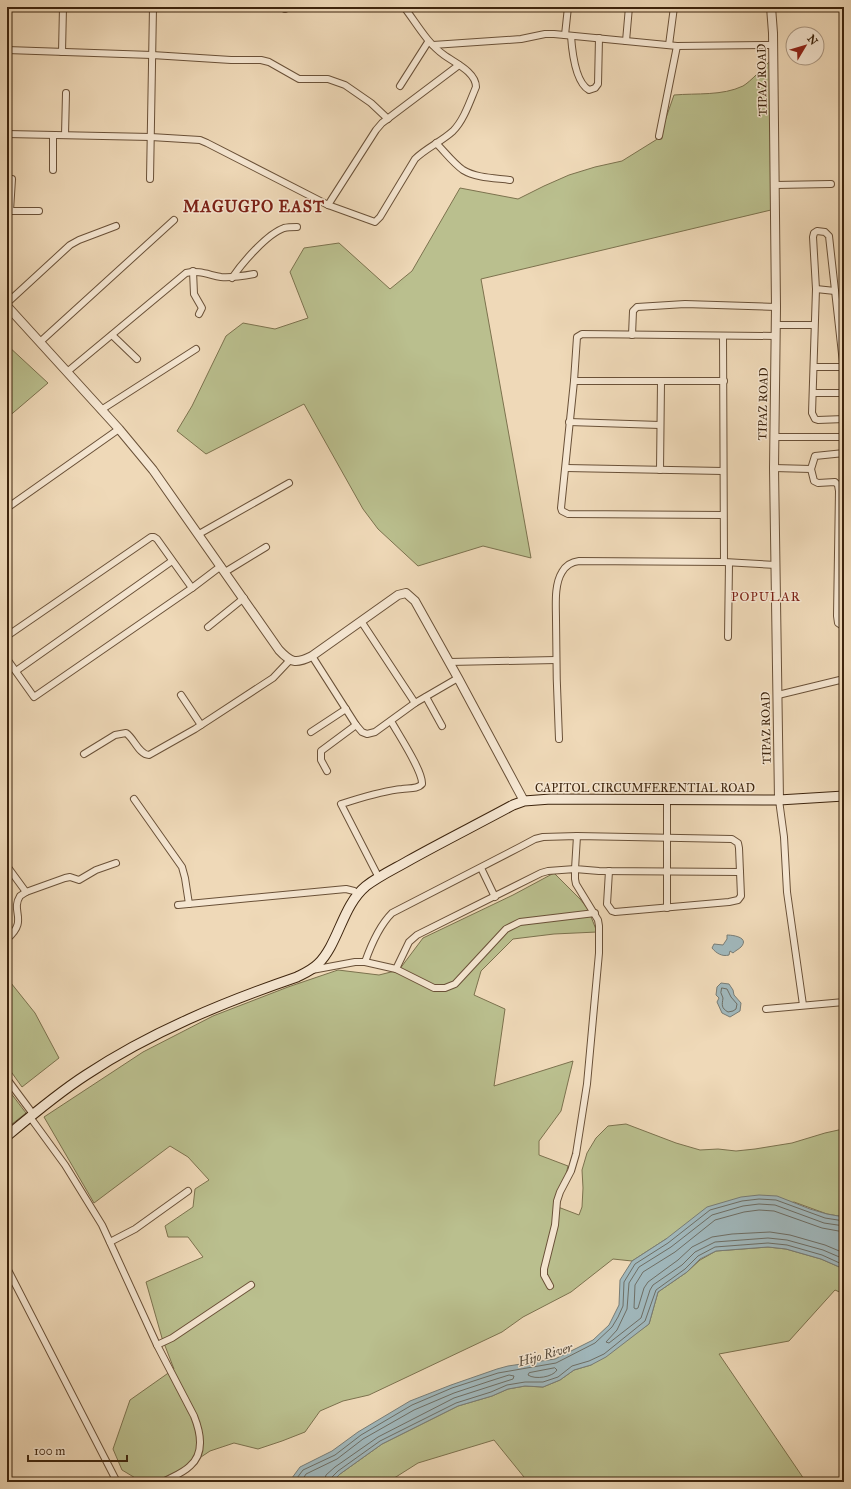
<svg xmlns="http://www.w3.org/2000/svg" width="851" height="1489" font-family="'IM FELL Great Primer',serif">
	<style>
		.green { fill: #babf8e; stroke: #7c724e }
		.water { fill: #a0b7bb; stroke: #787c75 }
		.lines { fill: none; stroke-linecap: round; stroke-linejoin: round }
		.shore { stroke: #6e6e64; stroke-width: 1 }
		.minor-casing { stroke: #6a5138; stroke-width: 8 }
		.tertiary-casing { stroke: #6a5138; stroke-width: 10 }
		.secondary-casing { stroke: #3d240d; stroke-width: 11 }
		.minor { stroke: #f5e6d1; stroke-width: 6 }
		.tertiary { stroke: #f5e6d1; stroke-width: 8 }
		.secondary { stroke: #f5e6d1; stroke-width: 9 }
		.labels { text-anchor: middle; stroke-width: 3; stroke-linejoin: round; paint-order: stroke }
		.street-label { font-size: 12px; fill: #3d240d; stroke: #f5e6d1 }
		.neighbourhood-label { font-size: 13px; letter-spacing: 1px; fill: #7a1f14; stroke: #f5e6d1 }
		.water-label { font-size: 13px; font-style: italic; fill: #564938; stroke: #f5e6d1 }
		.district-label { font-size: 16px; font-weight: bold; letter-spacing: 1px; fill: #7a1f14; stroke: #f5e6d1 }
	</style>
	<rect width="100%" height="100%" fill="#efd9b8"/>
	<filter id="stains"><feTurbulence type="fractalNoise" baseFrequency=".005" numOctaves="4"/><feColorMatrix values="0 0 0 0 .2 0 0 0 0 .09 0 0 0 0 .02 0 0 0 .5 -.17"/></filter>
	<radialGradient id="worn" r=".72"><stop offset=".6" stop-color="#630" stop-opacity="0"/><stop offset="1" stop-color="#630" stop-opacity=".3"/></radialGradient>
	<g class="green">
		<path d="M771,60V210L481,279L531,558L483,546L418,566L378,529L363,509L304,404L206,454L177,431L192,406L226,336L243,323L275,329L308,318L290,272L304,248L339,243L390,289L412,271L460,188L518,199L544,186L569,175L595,167L622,161L659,138L674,95C697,93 722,96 743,86C750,82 764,67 771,60Z"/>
		<path d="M7,345L48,383L7,418Z"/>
		<path d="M554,873L580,899L588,909L597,932L554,934L513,939L481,971L474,995L505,1009L494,1086L573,1061L561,1111L539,1141V1155L568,1166L558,1207L579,1215L582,1207L583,1188L582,1170L587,1153L596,1138L608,1126L626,1124L676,1143L700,1150L718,1149L736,1151L755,1149L792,1143L825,1133L843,1129L844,1217L827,1214L794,1202L666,1239L632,1261L613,1259L571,1292L523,1317L502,1332L369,1395L343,1401L320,1411L305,1432L282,1441L258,1449L234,1443L210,1451L189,1465L167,1477L142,1482L122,1470L113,1449L130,1400L174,1369L162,1338L146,1282L203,1257L188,1237H168L165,1226L193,1207L195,1189L209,1180L188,1157L170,1146L94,1203L44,1117L143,1052L213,1016L288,987L338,970L379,975L399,970L423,938L513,895Z"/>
		<path d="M7,978L35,1013L59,1058L22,1087L7,1066Z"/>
		<path d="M7,1088L26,1113L7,1128Z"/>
		<path d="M768,1247L786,1249L821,1259L844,1269V1294L835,1290L789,1341L719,1354L806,1482H528L494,1440L418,1463L388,1482H332L340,1474L382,1444L458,1406L492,1396L508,1389L525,1386L543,1387L560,1380L574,1370L591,1365L649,1324L658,1292L687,1272L700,1260L716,1251Z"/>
	</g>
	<g class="water">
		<path d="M727,935C732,935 750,937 741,947C739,949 735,951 733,953L730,951L729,955C722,957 716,953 712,948L714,944L723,945L727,939Z"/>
		<path d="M721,983L729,984L733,990L734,995L741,1003L740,1011L730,1017L722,1013L717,1002L719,998L716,995L717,987Z"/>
		<path d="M759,1195L777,1196L810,1209L827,1214L844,1217V1269L821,1259L786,1249L768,1247L716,1251L700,1259L687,1272L658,1292L649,1324L606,1357L591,1365L574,1370L560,1380L543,1387L525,1386L508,1389L492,1396L458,1406L382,1444L340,1474L332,1482H289L300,1467L332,1451L358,1432L410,1401L451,1385L497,1369L508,1366L555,1359L593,1340L609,1325L619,1305L620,1280L632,1261L666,1239L707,1207L741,1197Z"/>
	</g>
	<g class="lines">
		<g class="shore">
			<path d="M722,988L727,989L731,997L737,1004L736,1009L733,1011L728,1012C721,1008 722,1005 723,998L721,993Z"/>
			<path d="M844,1226L824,1223L775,1205L759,1204L743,1206L712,1215L671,1247L639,1267L629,1283L627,1309L617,1330L606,1342L609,1343L641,1318L650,1290L653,1285L682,1265L695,1252L715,1242L768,1238L787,1240L823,1250L844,1259"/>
			<path d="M844,1232L822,1228L774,1211L759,1210L744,1212L715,1220L675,1252L643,1272L635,1285L634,1308L636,1309L638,1308L644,1288L648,1282L678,1260L692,1247L712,1237L732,1234L770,1232L790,1235L825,1245L844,1253"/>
			<path d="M555,1368L557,1370C553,1377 535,1380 528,1375L529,1373Z"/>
			<path d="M294,1482L303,1470L335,1455L361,1435L412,1405L452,1388L498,1373L556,1363L595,1343L612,1327L618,1317L623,1306L624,1282L635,1264L668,1243L710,1210L742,1201L759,1199L776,1200L825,1218L844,1221"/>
			<path d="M301,1482L306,1474L337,1459L363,1439L414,1410L454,1393L490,1381L509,1375L514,1376L513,1379L454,1398L378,1437L335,1467L326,1475L324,1482"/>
			<path d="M330,1482L331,1478L338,1471L380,1441L456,1403L491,1392L507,1385L525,1382H543L558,1377L572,1366L589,1361L604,1354L645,1321L656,1290L685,1269L698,1256L715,1247L768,1243L787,1245L822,1255L844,1265"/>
		</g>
		<g class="minor-casing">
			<g id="minor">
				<path d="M285,7V9"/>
				<path d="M565,35L568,7"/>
				<path d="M571,36C572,50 575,82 589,90L595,88L598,84L599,38"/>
				<path d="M626,41L629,7"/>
				<path d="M433,45L521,39L545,34H554L677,46L773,45"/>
				<path d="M669,45L674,7"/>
				<path d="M7,50L152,55L231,60H261L269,62L299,79H328L345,85L371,103L388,119"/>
				<path d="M62,52L63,7"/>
				<path d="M400,86L428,42"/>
				<path d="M7,134L151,137L200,140L207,143L328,205L375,222L380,217L415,159C426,148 441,142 453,131C464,120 470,101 476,87C476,72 455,63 444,55C427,43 417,24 404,7"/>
				<path d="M53,135V170"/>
				<path d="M65,135L66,93"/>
				<path d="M659,136L677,46"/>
				<path d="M436,143C445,152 453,163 463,170C476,178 495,178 510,180"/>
				<path d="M150,179L153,7"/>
				<path d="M775,185L831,184"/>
				<path d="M328,205L376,130L382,123L459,65"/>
				<path d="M7,211H39"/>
				<path d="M10,211L12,179"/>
				<path d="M193,271L194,294L202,308L199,314"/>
				<path d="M232,278C242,263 267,234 284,228C288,227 293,227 297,227"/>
				<path d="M816,289L835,291"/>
				<path d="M7,303L70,245L79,240L116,226"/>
				<path d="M776,325H814"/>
				<path d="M112,335L137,359"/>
				<path d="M632,335L633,311L637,307L685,304L776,307"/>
				<path d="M723,336L724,562"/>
				<path d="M40,342L174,220"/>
				<path d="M814,367H843"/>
				<path d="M67,372L186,273C199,270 209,275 221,277C232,278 243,276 254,274"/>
				<path d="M844,372L829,236L825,232L817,231L814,233L813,237L816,289L812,413L815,419L818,420L844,419"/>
				<path d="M574,381H724"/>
				<path d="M813,393H844"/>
				<path d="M101,410L196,349"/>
				<path d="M569,422L660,425"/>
				<path d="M775,437H844"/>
				<path d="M844,453L815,456L811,469L814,481L818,483L835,482L838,485L839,491L837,616L838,623L844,627"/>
				<path d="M566,468L723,471"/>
				<path d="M774,468L811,469"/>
				<path d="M660,470L661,382"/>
				<path d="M7,508L119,429"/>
				<path d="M723,515L568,514L562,511L561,508L574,381L577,337L582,334L776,336"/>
				<path d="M199,534L289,483"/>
				<path d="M225,572L266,547"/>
				<path d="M361,621L415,703"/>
				<path d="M208,627L244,598"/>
				<path d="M7,636L151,537H154L157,539L192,588"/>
				<path d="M728,637L729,563"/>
				<path d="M312,656L356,725L362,732L367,734L375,732L415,703L458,678"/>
				<path d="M7,659L34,697L192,588L221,566"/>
				<path d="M449,662L556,660"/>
				<path d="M16,671L172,561"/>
				<path d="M181,695L201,725"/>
				<path d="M778,695L844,679"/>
				<path d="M426,697L442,726"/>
				<path d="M311,732L346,709"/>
				<path d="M559,739C557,699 556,660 556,620C556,605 554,585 562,572C566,565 571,562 579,561L724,562L776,565"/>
				<path d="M84,754L115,735L126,733C134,738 139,755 149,755L195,729L273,678L290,660"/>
				<path d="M327,771L321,760V751L356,725"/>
				<path d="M134,799L182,867L185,878L189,904"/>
				<path d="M779,800L784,837L787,892L803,1005"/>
				<path d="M7,803H8"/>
				<path d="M577,836L575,869L599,871L740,872"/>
				<path d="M7,866L26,892"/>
				<path d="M481,868L495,897"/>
				<path d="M379,878L341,804C361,798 381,791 402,789C409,788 418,789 422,784C423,771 398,734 391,721"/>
				<path d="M178,905L346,889L354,891L358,894"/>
				<path d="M667,908V799"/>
				<path d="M7,939C29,920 10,912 20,896L26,892L65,878L70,877L79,880L96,870L116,863"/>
				<path d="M365,962C371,945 379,926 392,913L520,847L535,839L543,837L577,836L732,839L738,843L739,848L741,896L738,900L729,902L615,912L612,911L607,904L609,871"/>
				<path d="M396,969L409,942L417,935L541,873L548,871L575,869V879L576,884L598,920L599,926V953L587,1084L576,1154L571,1171L560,1192L557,1201L555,1225L544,1269V1275L550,1286"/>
				<path d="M312,970L355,962H365L396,969L434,988H445L455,984L506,929L520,922L595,913"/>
				<path d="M766,1009L844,1002"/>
				<path d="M7,1079L33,1114"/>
				<path d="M30,1117L65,1165L102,1225L157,1345L194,1416C200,1431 205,1453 190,1466C183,1473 172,1477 163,1482"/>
				<path d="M110,1242L135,1229L188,1191"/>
				<path d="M7,1268L117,1482"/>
				<path d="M157,1345L172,1338L251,1285"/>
			</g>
		</g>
		<g class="tertiary-casing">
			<g id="tertiary">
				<path d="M771,7L773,33L776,307L774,468L779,800"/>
				<path d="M7,306L119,429L153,470L279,650C291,663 296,664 312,656L398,595L406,593L415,601L458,678L524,801"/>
			</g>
		</g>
		<g class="secondary-casing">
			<path id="secondary" d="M7,1136C32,1115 58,1093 86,1075C151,1032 224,1002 297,977C305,973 312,970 318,964C339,943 342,906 366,886C379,876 394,869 408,861C442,842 478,824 513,805L524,801L551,799L779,800L844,796"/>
		</g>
		<use href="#minor" class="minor"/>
		<use href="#tertiary" class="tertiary"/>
		<use href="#secondary" class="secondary"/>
	</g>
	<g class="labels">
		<g class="street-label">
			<text transform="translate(762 80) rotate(-91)" y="4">TIPAZ ROAD</text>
			<text transform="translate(763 404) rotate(-89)" y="4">TIPAZ ROAD</text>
			<text transform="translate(766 728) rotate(-91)" y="4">TIPAZ ROAD</text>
			<text x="645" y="792">CAPITOL CIRCUMFERENTIAL ROAD</text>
		</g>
		<g class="neighbourhood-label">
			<text x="766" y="601">POPULAR</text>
		</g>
		<g class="water-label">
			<text transform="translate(545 1354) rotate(-16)" y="5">Hijo River</text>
		</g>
		<g class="district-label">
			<text x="254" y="212">MAGUGPO EAST</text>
		</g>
	</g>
	<rect width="851" height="1489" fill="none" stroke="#efd9b8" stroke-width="24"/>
	<rect x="8" y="8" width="835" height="1473" fill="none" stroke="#3d240d" stroke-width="2"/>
	<rect x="12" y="12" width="827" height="1465" fill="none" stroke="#3d240d"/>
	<g transform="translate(805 46) rotate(52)"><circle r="19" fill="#f5e6d1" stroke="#ab9883"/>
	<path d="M0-3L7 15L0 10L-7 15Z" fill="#8f2418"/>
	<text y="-6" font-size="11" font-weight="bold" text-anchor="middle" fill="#3d240d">N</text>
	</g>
	<path d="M28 1455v6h99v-6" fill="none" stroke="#3d240d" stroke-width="2"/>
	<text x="34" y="1455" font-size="12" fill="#3d240d" stroke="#f5e6d1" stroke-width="3" paint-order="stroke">100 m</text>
	<rect width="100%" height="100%" filter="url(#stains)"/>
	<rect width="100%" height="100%" fill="url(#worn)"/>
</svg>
